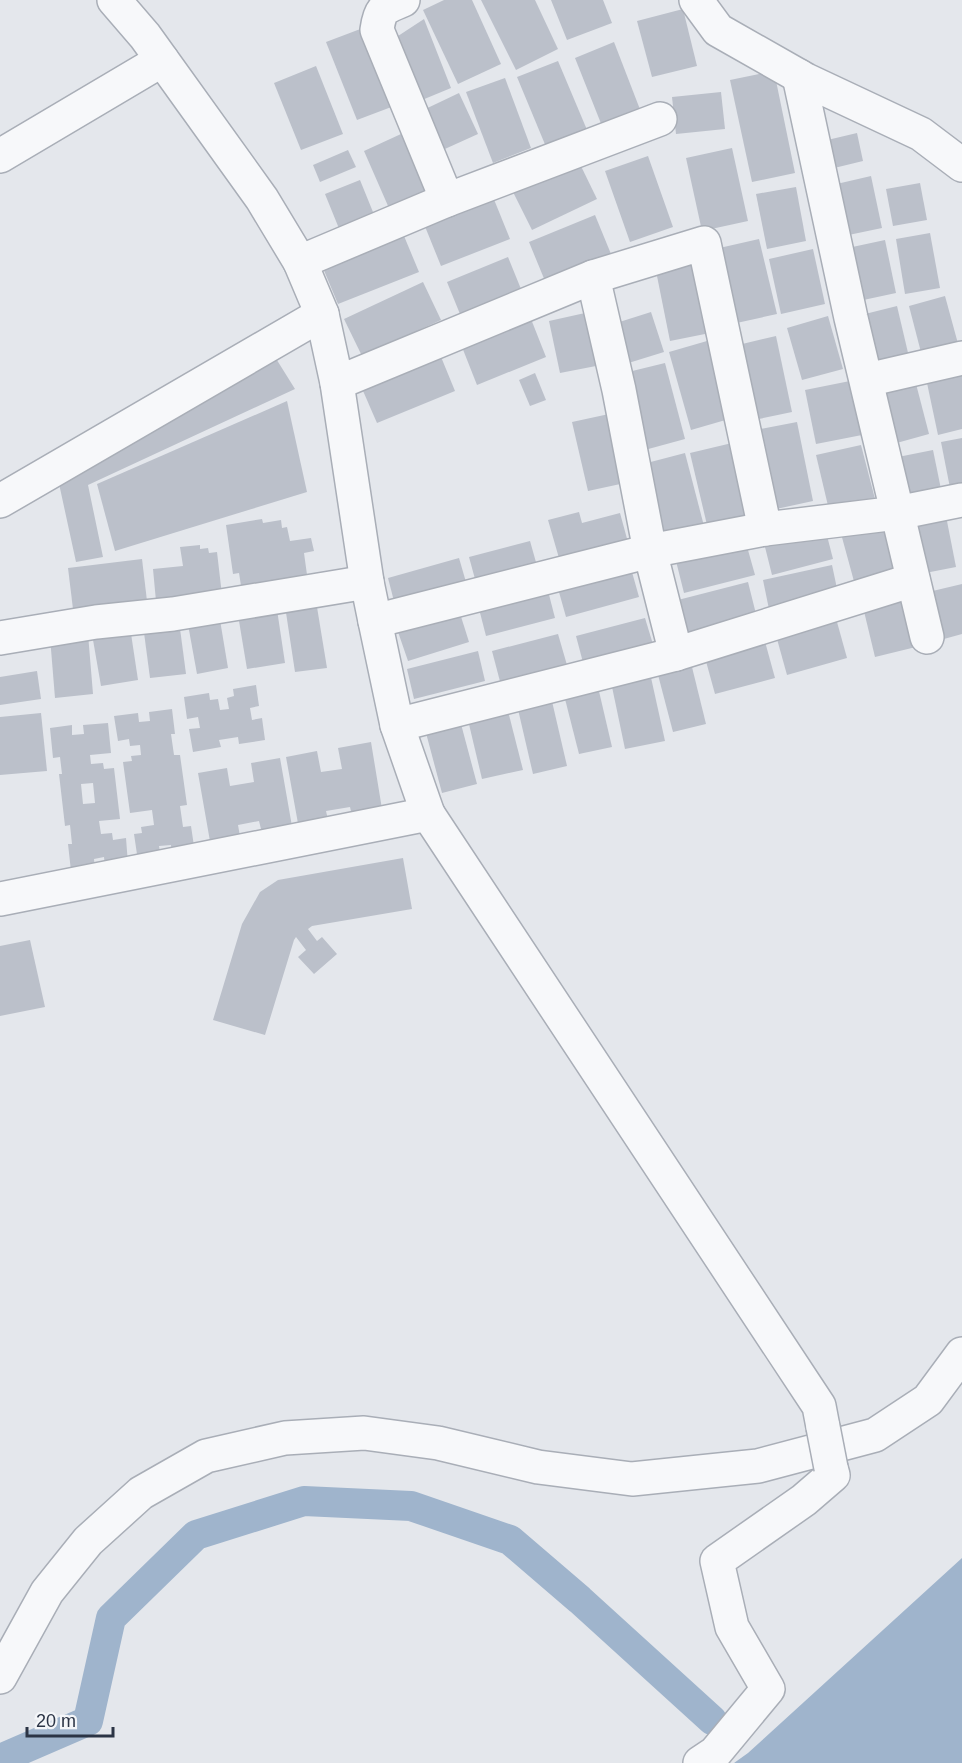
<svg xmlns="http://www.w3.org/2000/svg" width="962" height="1763" font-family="Arial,sans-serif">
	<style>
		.water { fill: #9fb4cc }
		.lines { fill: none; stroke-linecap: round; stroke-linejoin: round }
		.canal { stroke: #9fb4cc; stroke-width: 30 }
		.building { fill: #bbc0ca; fill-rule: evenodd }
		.minor-casing { stroke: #a9aeb7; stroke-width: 36 }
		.minor { stroke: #f7f8fa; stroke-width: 33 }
		.minor-bridge-casing { stroke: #a9aeb7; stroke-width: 36; stroke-linecap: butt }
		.minor-bridge { stroke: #f7f8fa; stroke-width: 33 }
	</style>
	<rect width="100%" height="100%" fill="#e4e7ec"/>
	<path class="water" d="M962,1558V1763H734L748,1753Z"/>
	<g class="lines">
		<path class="canal" d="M0,1759L88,1721L111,1618L196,1535L304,1501L411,1506L510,1540L580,1600L712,1720"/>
	</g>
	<g class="building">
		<path d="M444,0H472L501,64L458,84L423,10Z"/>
		<path d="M481,0H535L558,49L516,70Z"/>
		<path d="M551,0H603L612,23L567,40Z"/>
		<path d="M683,9L697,66L652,77L637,21Z"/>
		<path d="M424,19L451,88L422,100L395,38Z"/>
		<path d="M363,28L394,106L357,120L326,42Z"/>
		<path d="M614,42L641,112L602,126L575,58Z"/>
		<path d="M558,61L590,137L549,154L517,77Z"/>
		<path d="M316,66L343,134L301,150L274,83Z"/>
		<path d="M774,71L795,173L752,182L730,80Z"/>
		<path d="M505,78L531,148L493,163L466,92Z"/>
		<path d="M721,92L725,129L676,134L672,97Z"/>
		<path d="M459,93L478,134L436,153L417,113Z"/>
		<path d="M857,133L863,161L826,170L819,142Z"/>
		<path d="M401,134L429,199L392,215L364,151Z"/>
		<path d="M732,148L748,221L702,231L686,158Z"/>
		<path d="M348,150L356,167L320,182L313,165Z"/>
		<path d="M648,156L673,227L630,242L605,171Z"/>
		<path d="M578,160L597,199L532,230L513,192Z"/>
		<path d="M871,176L882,228L839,237L828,186Z"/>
		<path d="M360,180L375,217L340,231L325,194Z"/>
		<path d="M920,183L927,220L893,226L886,189Z"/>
		<path d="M796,187L806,241L767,249L756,194Z"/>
		<path d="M493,197L510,239L441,266L424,224Z"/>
		<path d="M595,215L611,254L545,281L529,242Z"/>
		<path d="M930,233L940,288L905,294L896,239Z"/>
		<path d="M404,236L419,272L338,304L323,268Z"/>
		<path d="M759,239L777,314L732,324L715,249Z"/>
		<path d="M885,240L896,293L854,302L843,249Z"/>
		<path d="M813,249L825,304L781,314L769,259Z"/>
		<path d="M508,257L523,294L462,319L447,282Z"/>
		<path d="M701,257L715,332L670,341L655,266Z"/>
		<path d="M423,282L441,320L362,356L344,319Z"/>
		<path d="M945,296L960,351L923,360L909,306Z"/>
		<path d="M897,306L909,357L874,366L861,315Z"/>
		<path d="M651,312L664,352L622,365L610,325Z"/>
		<path d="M585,313L596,366L560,373L549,321Z"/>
		<path d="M529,314L546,357L477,385L460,342Z"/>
		<path d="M828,316L843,369L802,380L787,328Z"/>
		<path d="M776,336L792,412L754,420L738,345Z"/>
		<path d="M707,341L729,419L691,430L669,352Z"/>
		<path d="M270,349L295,389L88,485L103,557L76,562L58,479Z"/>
		<path d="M439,352L455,391L377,423L360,384Z"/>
		<path d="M665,363L685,439L641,451L620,374Z"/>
		<path d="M535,373L546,400L530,406L519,380Z"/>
		<path d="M962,375V429L938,435L927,383Z"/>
		<path d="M915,380L929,434L893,444L879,390Z"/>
		<path d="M850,381L862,435L816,444L805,390Z"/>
		<path d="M287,401L307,492L115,551L97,484Z"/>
		<path d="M609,414L625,483L588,491L572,422Z"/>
		<path d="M797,422L813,501L767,511L750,431Z"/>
		<path d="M962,438V496L952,498L941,442Z"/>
		<path d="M732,443L749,516L707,525L690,453Z"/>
		<path d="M861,445L875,499L829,510L816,455Z"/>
		<path d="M933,450L943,499L903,507L893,458Z"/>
		<path d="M685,453L704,526L663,537L643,464Z"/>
		<path d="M945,511L956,567L920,574L909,524Z"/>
		<path d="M579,512L582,523L620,513L629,546L561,565L548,520Z"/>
		<path d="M887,517L902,573L855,585L840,530Z"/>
		<path d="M262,519L263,523L281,520L282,528L287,527L290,541L311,538L314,551L304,553L308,582L242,592L239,573L233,574L226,525Z"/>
		<path d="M824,524L833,559L772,575L763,539Z"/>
		<path d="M530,541L539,573L478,590L469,557Z"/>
		<path d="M746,543L755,575L684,593L676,561Z"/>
		<path d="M200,545V549L208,548L209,553L217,552L222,595L156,601L153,569L183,566L180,547Z"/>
		<path d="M459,558L468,589L396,609L388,578Z"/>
		<path d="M142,559L147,601L73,609L68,568Z"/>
		<path d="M630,565L639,597L566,617L557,585Z"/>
		<path d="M832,565L839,598L770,614L763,580Z"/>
		<path d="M748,582L757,618L683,637L674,601Z"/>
		<path d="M546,583L555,618L486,636L477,601Z"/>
		<path d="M962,584V634L933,642L920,594Z"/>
		<path d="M906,592L920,646L875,657L862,603Z"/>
		<path d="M316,601L327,668L295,672L285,606Z"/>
		<path d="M276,603L285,663L247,669L237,609Z"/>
		<path d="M458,607L469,642L408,661L396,626Z"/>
		<path d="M219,614L228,668L197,674L187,619Z"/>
		<path d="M645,618L655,651L585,670L576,636Z"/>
		<path d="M179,621L186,674L150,678L143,625Z"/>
		<path d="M837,622L847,658L787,675L777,639Z"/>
		<path d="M130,627L138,680L101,686L92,634Z"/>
		<path d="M88,634L93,694L55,698L50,637Z"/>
		<path d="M558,634L569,672L502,689L492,651Z"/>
		<path d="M764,638L775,678L715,694L704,654Z"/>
		<path d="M478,651L485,681L414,699L407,669Z"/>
		<path d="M691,663L706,724L673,732L657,671Z"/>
		<path d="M37,671L41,699L0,705V677Z"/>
		<path d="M650,673L665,741L625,749L611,682Z"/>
		<path d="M256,685L259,706L250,708L252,720L262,718L265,740L239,744L238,737L219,740L221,747L193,752L189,729L200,728L198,717L187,719L184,697L209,693L210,700L218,699L220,710L229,709L227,698L234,696L233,689Z"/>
		<path d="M598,687L612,747L579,754L564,695Z"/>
		<path d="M551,697L567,766L533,774L517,705Z"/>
		<path d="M172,709L175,734H171L174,755H180L187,805L180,806L183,827L191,826L195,853L172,856L171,845L159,846L161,858L138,861L134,834L142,833L141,827L154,825L152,810L130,813L123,762L132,761L131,756L141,755L140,745L130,746L129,739L118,741L114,716L138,713L139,722L150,721L149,712Z"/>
		<path d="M508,711L523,770L482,779L468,720Z"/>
		<path d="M41,713L47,771L0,775V717Z"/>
		<path d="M108,723L111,753L90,755L91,764L103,763L104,769L114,768L120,819L99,821L101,834L112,833L113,840L126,838L128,864L105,867L104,857L94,859L95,869L71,871L68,844H72L70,825L65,826L59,774H62L60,757L53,758L50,728L72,725V735L84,734L83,725ZM93,783L95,803L83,804L81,784Z"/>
		<path d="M461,724L477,784L442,793L426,733Z"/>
		<path d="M371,742L383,815L353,820L350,807L326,811L329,824L299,829L286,757L317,751L321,772L342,769L338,748Z"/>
		<path d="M280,758L293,832L263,837L259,821L238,825L241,842L211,847L198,773L227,768L230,786L254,782L251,763Z"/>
		<path d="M403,858L412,909L312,926L308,929L317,941L322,937L337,954L314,974L298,957L306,950L296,937L294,940L265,1035L213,1020L242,924L260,892L278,880Z"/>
		<path d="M30,940L45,1007L0,1016V946Z"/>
	</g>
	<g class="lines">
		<g class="minor-casing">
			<g id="minor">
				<path d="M403,0C384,8 380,8 377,30L447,200"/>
				<path d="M696,0L718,30L806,80L921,134L962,165"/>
				<path d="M799,76L851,318L927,637"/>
				<path d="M0,156L162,60"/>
				<path d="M300,262L447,200L660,119"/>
				<path d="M593,277L704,243L765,529"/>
				<path d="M867,380L962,358"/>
				<path d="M337,383L593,277L619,390L650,551L676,654L913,580"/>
				<path d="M0,501L322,314"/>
				<path d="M375,621L650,551L765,529L897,513L962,500"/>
				<path d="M0,638L96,622L173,614L367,582"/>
				<path d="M397,725L676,654"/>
				<path d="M428,814L819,1406L823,1427"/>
				<path d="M0,899L428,814L397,725L375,621L367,582L337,383L322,314L300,262L262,199L145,36L114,0"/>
				<path d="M0,1677L47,1592L88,1541L141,1493L206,1456L285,1438L364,1433L438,1443L538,1467L632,1479L758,1466L875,1435L928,1400L962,1354"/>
				<path d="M700,1763L715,1753L768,1689L732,1627L717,1561L804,1500L833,1475L831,1468"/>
			</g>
		</g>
		<use href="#minor" class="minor"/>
		<g class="minor-bridge-casing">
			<path id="minor-bridge" d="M823,1427L831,1468"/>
		</g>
		<use href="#minor-bridge" class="minor-bridge"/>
	</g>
	<path d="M27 1727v9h86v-9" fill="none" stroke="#2b3445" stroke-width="3"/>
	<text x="36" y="1727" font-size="18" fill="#2b3445" stroke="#f4f6f9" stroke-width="4.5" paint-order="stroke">20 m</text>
</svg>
